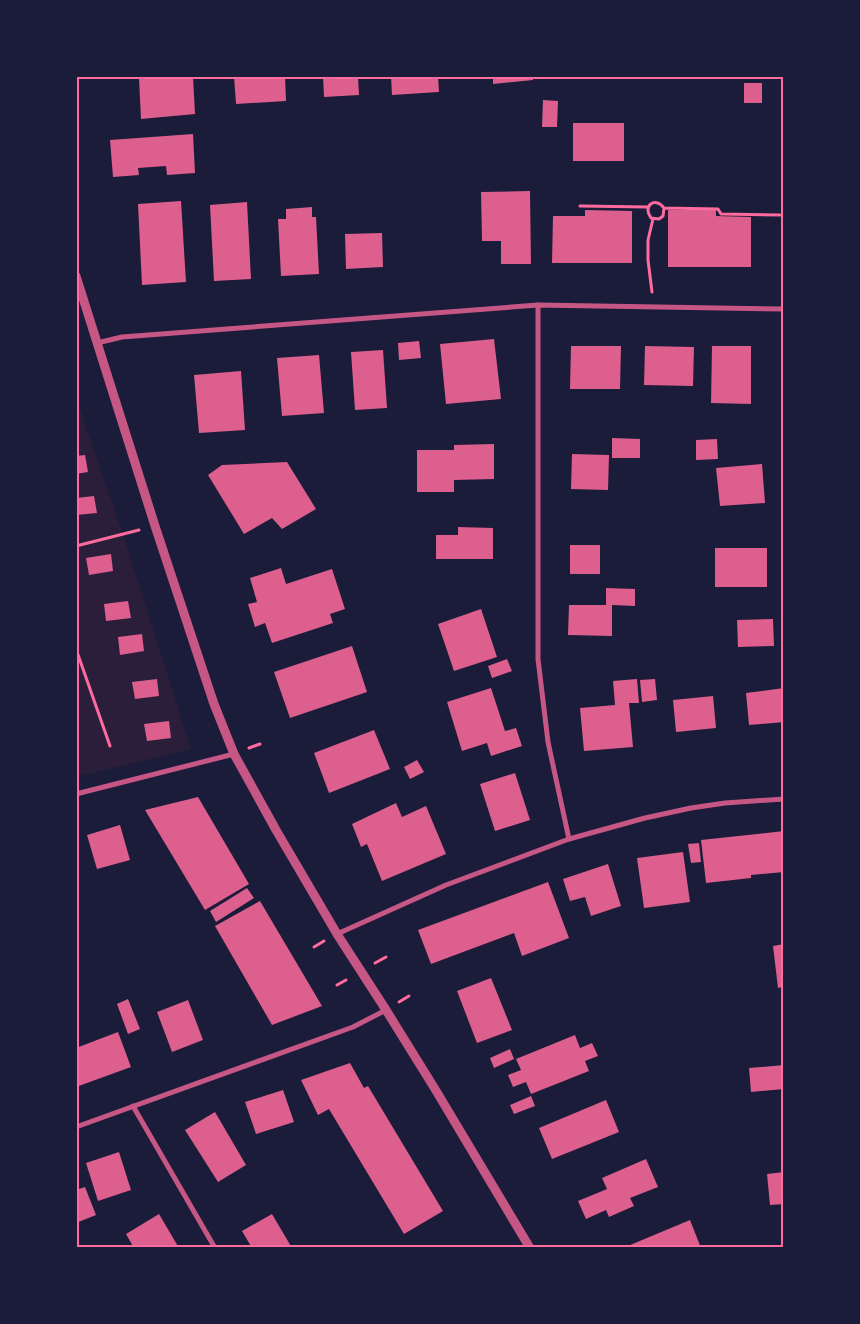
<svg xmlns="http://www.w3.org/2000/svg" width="860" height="1324" font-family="Helvetica,sans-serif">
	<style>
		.green { fill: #2a1e3b }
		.building { fill: #dd5f8e }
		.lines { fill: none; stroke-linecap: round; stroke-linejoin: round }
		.path { stroke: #ff6b9d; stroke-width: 3 }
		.minor { stroke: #c65784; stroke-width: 5 }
		.tertiary { stroke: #c65784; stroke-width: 9 }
		.neatline { fill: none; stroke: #ff6b9d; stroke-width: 2 }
	</style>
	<rect width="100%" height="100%" fill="#1b1b3a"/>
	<path class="green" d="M76,398L123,534L191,749L76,777Z"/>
	<g class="building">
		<path d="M165,76H193L195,114L141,119L139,78Z"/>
		<path d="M234,76H285L286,101L236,104Z"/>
		<path d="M323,76H358L359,95L324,97Z"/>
		<path d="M391,76H438L439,92L392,95Z"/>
		<path d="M493,76H533V80L493,84Z"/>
		<rect x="744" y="83" width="18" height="20"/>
		<path d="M543,100L558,101L557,127H542Z"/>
		<rect x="573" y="123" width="51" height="38"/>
		<path d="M193,134L195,173L167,175L166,166L138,168L139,175L113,177L110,140Z"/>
		<path d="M530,191L531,264H501V241H482L481,192Z"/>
		<path d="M181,201L186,282L142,285L138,204Z"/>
		<path d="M247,202L251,279L214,281L210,205Z"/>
		<path d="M312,207V217H316L319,274L281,276L278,219H286V209Z"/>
		<path d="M585,210L632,211V263H552L553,216H585Z"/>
		<path d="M668,210H716V216L751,217V267H668Z"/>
		<path d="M382,233L383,267L346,269L345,234Z"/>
		<path d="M494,339L501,399L446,404L440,344Z"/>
		<path d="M419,341L421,358L399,360L398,343Z"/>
		<path d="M571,346H621L620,389H570Z"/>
		<path d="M645,346L694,347L693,386L644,385Z"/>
		<path d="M712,346H751V404L711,403Z"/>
		<path d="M383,350L387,408L355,410L351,352Z"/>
		<path d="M319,355L324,413L282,416L277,358Z"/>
		<path d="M241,371L245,430L199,433L194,375Z"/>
		<path d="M612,438L640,439V458H612Z"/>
		<path d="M717,439L718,459L696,460V440Z"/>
		<path d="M494,444V479L454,480V492H417V450H454V445Z"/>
		<path d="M572,454L609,455L608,490L571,489Z"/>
		<path d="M85,455L88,472L76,474V456Z"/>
		<path d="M287,462L316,509L282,529L272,518L244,534L208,475L222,465Z"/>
		<path d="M762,464L765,503L720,506L716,468Z"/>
		<path d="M94,496L97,513L76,515V498Z"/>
		<path d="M458,527L493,528V559H436V535H458Z"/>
		<rect x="570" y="545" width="30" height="29"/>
		<rect x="715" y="548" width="52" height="39"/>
		<path d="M111,554L113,571L89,575L86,558Z"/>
		<path d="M281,568L286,584L332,569L345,609L330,614L333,623L272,643L265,623L255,627L248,604L257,602L250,578Z"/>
		<path d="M606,588L635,589V606L612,605V636L568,635L569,605H606Z"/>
		<path d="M128,601L131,618L106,621L104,604Z"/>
		<path d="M481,609L497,657L454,671L438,624Z"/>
		<path d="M773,619L774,646L738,647L737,620Z"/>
		<path d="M142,634L144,651L120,655L118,637Z"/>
		<path d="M352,646L367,692L290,718L274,672Z"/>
		<path d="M507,659L512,671L492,678L488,666Z"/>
		<path d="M157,679L159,696L135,699L132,682Z"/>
		<path d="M637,679L639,703H629L633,747L584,751L580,708L615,705L613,681Z"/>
		<path d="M655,679L657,700L642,702L640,680Z"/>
		<path d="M491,688L505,731L516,728L522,746L491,756L487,743L462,751L447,702Z"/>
		<path d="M784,688V722L749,725L746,693Z"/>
		<path d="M713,696L716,728L676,732L673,700Z"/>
		<path d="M169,721L171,738L147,741L144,724Z"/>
		<path d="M374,730L390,769L329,793L314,753Z"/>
		<path d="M417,760L424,772L410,779L404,767Z"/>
		<path d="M515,773L530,820L495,831L480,784Z"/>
		<path d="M198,797L249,884L205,910L145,810Z"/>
		<path d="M396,803L402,817L426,806L446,854L382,881L367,844L361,847L352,824Z"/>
		<path d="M120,825L130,860L97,869L87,835Z"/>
		<path d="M784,831V872L751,875V878L706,883L701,840Z"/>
		<path d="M699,843L701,862L691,863L688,844Z"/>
		<path d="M683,852L690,902L644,908L637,858Z"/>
		<path d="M608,864L621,906L591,916L585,897L570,901L563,879Z"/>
		<path d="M548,882L569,938L522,956L514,933L431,964L418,930Z"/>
		<path d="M247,888L254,898L216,922L210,911Z"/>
		<path d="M260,901L322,1006L272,1025L215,926Z"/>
		<path d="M784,944V995H783L782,987L778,988L773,946Z"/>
		<path d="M491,978L512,1030L477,1043L457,991Z"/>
		<path d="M128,999L140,1029L128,1034L117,1004Z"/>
		<path d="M188,1000L203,1040L172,1052L157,1012Z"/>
		<path d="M118,1032L131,1067L76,1087V1048Z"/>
		<path d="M575,1035L580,1048L592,1043L598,1056L585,1061L589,1071L531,1094L526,1082L513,1087L508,1075L521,1070L516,1059Z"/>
		<path d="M510,1049L514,1059L494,1068L490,1058Z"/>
		<path d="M350,1063L364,1088L368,1086L443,1211L404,1234L329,1109L318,1115L301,1080Z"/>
		<path d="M784,1065V1089L751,1092L749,1068Z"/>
		<path d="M283,1090L294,1122L256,1134L245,1102Z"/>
		<path d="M531,1096L535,1106L514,1114L510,1105Z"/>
		<path d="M606,1100L619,1132L552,1159L539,1128Z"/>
		<path d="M215,1112L246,1165L218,1182L185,1130Z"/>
		<path d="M119,1152L131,1190L98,1201L86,1163Z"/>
		<path d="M646,1159L658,1187L630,1198L634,1206L609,1217L606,1210L586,1219L578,1201L607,1189L602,1178Z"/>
		<path d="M784,1172V1204L770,1205L767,1174Z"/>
		<path d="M85,1187L96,1215L76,1223V1190Z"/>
		<path d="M159,1214L179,1248H134L126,1234Z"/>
		<path d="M272,1214L292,1248H252L242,1231Z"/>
		<path d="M690,1220L701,1248H623Z"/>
	</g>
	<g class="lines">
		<g class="path">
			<path d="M580,206L648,207"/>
			<path d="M664,208L663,216L659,219L651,218C642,206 655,196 664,208L718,209L721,214L780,215"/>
			<path d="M652,292L648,260V240L653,219"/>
			<path d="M76,546L139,530"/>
			<path d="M76,649L110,746"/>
			<path d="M249,748L260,744"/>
			<path d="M314,947L324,941"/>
			<path d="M375,963L386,957"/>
			<path d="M337,985L346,980"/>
			<path d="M399,1002L409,996"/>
		</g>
		<g class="minor">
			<path d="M538,305V659L548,742L569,839"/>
			<path d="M97,343L122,337L538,305L784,309"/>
			<path d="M76,794L234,754"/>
			<path d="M337,934L446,885L569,839L645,818L691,808L725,803L784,799"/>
			<path d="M133,1106L215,1248"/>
			<path d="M76,1127L353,1027L386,1010"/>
		</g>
		<path class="tertiary" d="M76,276L155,526L214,704L234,754L276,830L337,934L386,1010L435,1089L530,1248"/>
	</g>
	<rect width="860" height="1324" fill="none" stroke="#1b1b3a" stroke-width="155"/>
	<rect x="78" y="78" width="704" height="1168" class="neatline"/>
</svg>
